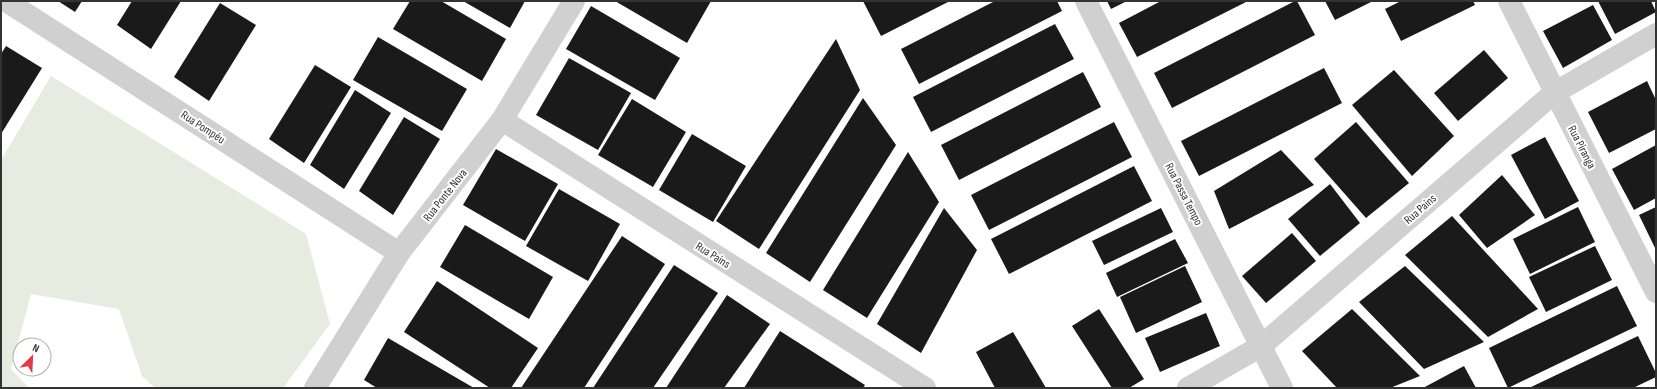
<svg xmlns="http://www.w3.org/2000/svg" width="1657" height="389" font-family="'Sofia Sans Condensed',sans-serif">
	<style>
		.green { fill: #e6ecdf }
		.building { fill: #1a1a1a }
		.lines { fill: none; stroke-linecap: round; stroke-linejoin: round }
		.street { stroke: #d0d0d0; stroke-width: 22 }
		.labels { text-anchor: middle; stroke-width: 4; stroke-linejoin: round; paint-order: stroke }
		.street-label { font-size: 12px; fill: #333; stroke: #fff }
	</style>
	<rect width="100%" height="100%" fill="#fff"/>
	<path class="green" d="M51,76L306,234L330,324L283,388H155L142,376L119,309L31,294L11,369L29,388H1V160Z"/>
	<g class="building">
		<path d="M58,1H82L75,12Z"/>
		<path d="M132,1H181L151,49L117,25Z"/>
		<path d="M410,1H441L506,39L482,81L393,29Z"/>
		<path d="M463,1H525L510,28Z"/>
		<path d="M615,1H711L687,43Z"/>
		<path d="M863,1H950L881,36Z"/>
		<path d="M995,1H1057L1062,11L919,84L901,49Z"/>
		<path d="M1107,1H1127L1111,9Z"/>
		<path d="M1161,1H1248L1137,57L1119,23Z"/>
		<path d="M1295,1H1297L1315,35L1172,108L1154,73Z"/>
		<path d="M1325,1H1373L1335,20Z"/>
		<path d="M1401,1H1473L1475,5L1401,41L1385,9Z"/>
		<path d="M1598,1H1651L1656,12L1615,34Z"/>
		<path d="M220,3L256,25L209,101L174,77Z"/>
		<path d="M1593,5L1612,40L1563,68L1543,31Z"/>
		<path d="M591,6L680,58L655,100L566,49Z"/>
		<path d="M1055,24L1074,59L931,132L913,97Z"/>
		<path d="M378,37L467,89L442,131L353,80Z"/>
		<path d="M836,39L860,90L759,249L716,221Z"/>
		<path d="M6,46L42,68L1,134V54Z"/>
		<path d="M1484,50L1508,78L1458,121L1434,93Z"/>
		<path d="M569,58L631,93L598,150L536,115Z"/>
		<path d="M315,65L351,87L304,163L269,139Z"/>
		<path d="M1324,68L1342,103L1199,176L1181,141Z"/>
		<path d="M1394,70L1454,136L1412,176L1352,105Z"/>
		<path d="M1083,72L1101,107L959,180L941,145Z"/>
		<path d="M1647,81L1656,100V129L1609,153L1588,112Z"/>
		<path d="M355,90L391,113L344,189L310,165Z"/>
		<path d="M863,98L896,145L810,282L766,253Z"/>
		<path d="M632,99L686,132L653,187L598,155Z"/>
		<path d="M404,117L440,139L393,215L359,191Z"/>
		<path d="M1114,122L1132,157L989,230L971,195Z"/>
		<path d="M1356,122L1409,183L1366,218L1314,159Z"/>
		<path d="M692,134L746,166L713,222L659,190Z"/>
		<path d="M1545,137L1579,201L1545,219L1511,155Z"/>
		<path d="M1656,145V198L1634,210L1612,169Z"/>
		<path d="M496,149L558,184L525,241L463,205Z"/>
		<path d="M1281,150L1314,185L1229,229L1214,191Z"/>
		<path d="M908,152L939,202L867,318L823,290Z"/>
		<path d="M1134,166L1152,201L1009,274L991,239Z"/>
		<path d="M1502,175L1535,215L1487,248L1459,215Z"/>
		<path d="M1330,184L1360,223L1320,256L1288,219Z"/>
		<path d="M559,189L620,224L588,281L526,246Z"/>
		<path d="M1578,207L1595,242L1530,274L1513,239Z"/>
		<path d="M1656,207V250L1639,215Z"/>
		<path d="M944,208L977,250L921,353L877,324Z"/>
		<path d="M1161,208L1173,232L1104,265L1092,241Z"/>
		<path d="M1452,216L1538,309L1488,337L1405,255Z"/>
		<path d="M465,225L553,277L529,319L440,267Z"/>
		<path d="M1292,233L1316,261L1266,303L1242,276Z"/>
		<path d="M622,236L665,264L584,388H521Z"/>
		<path d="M1175,239L1188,263L1117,297L1106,273Z"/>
		<path d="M1595,246L1612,280L1546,312L1529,277Z"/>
		<path d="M674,265L718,293L653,388H593Z"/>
		<path d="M1185,266L1202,302L1136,333L1120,297Z"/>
		<path d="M1405,266L1484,342L1424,369L1359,302Z"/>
		<path d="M437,281L538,348L511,388H490L404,332Z"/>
		<path d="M1617,286L1637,326L1508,388L1489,348Z"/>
		<path d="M727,295L770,324L724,388H666Z"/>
		<path d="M1099,309L1144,379L1129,388H1112L1072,326Z"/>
		<path d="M1352,309L1420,376L1390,388H1337L1302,351Z"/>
		<path d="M1206,313L1220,346L1160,372L1145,338Z"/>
		<path d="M780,331L865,385L863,388H744Z"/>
		<path d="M1013,332L1046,388H995L976,352Z"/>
		<path d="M1638,336L1656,373V377L1633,388H1529Z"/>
		<path d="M388,338L474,388H377L364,380Z"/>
		<path d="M1464,366L1476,388H1423Z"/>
	</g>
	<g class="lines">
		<g class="street">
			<path d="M6,1L399,253"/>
			<path d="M1086,1L1282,388"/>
			<path d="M1509,1L1656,292"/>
			<path d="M502,120L925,388"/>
			<path d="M315,388L399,253L502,120L574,1"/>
			<path d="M1188,388L1261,346L1554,93L1656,34"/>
		</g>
	</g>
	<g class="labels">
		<g class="street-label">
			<text transform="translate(203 127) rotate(33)" y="4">Rua Pompéu</text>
			<text transform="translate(1582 147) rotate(63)" y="4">Rua Piranga</text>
			<text transform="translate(1184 194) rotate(63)" y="4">Rua Passa Tempo</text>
			<text transform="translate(445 195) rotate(-52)" y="4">Rua Ponte Nova</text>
			<text transform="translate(1420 209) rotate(-41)" y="4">Rua Pains</text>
			<text transform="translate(713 255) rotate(32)" y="4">Rua Pains</text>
		</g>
	</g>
	<rect width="1657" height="389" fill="none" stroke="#333333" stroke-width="4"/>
	<g transform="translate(32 357) rotate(24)"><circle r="19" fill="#ffffff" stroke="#adadad"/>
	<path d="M0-3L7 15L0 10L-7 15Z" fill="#e63946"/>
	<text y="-6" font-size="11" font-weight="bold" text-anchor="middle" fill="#333333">N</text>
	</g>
</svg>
